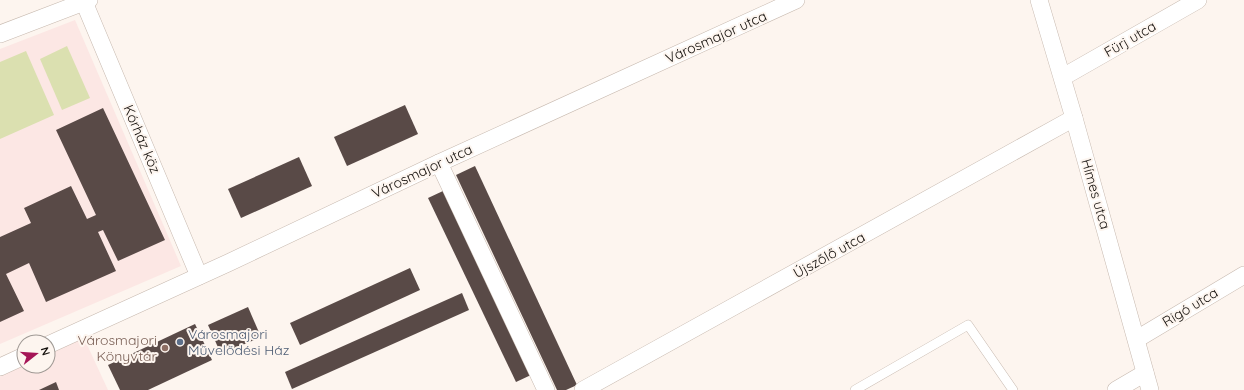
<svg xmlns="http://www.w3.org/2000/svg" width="1244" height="390" font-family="Quicksand,sans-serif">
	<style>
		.education { fill: #fce7e4 }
		.green { fill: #dbe0b0 }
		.building { fill: #594a47 }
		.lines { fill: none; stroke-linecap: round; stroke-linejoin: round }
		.service-casing { stroke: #c7b9af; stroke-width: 10 }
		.minor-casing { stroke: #c7b9af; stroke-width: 18 }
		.service { stroke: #fff; stroke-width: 9 }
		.minor { stroke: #fff; stroke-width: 17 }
		.service-dot { fill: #5c6f8a; stroke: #fdf5ef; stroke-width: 1.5 }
		.education-dot { fill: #8d6e63; stroke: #fdf5ef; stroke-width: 1.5 }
		.labels { text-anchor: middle; stroke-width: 4; stroke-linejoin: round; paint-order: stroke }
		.street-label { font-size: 14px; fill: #130f0b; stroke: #fdf5ef }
		.service-label { font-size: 14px; fill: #4e5e75; stroke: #fdf5ef; text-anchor: start }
		.education-label { font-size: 14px; fill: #785e54; stroke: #fdf5ef; text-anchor: end }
	</style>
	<rect width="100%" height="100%" fill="#fdf5ef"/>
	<g class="education">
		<path d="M75,20L181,266L0,344V49Z"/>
		<path d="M83,336L108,390H0V375L24,364V366H48V353Z"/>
	</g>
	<g class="green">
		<path d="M67,46L90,98L62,110L40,59Z"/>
		<path d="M26,51L54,115L0,139V62Z"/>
	</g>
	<g class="building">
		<path d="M405,105L418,134L347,166L334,137Z"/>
		<path d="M103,108L165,240L118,261L103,230L98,232L116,271L46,302L29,263L6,274L24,311L0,322V237L31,223L24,208L71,186L87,219L96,215L56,130Z"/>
		<path d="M299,157L312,186L241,218L228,189Z"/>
		<path d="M475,166L577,385L566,390H557L456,175Z"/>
		<path d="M443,191L531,375L516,382L428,198Z"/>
		<path d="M410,268L420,290L300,345L290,323Z"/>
		<path d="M462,293L469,310L292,389L285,372Z"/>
		<path d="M248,307L261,337L221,354L208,325Z"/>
		<path d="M195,324L212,360L148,390H120L108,365Z"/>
		<path d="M56,382L59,390H39Z"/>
	</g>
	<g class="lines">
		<g class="service-casing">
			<path id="service" d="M855,390L968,325L1013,390"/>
		</g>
		<g class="minor-casing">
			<g id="minor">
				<path d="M1039,0L1074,118L1150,390"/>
				<path d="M84,2L199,276"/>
				<path d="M0,34L89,0"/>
				<path d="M1063,77L1198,0"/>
				<path d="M439,163L546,390"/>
				<path d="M1137,339L1244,275"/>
				<path d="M48,345L228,263L439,163L796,0"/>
				<path d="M0,367L24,356"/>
				<path d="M583,390L1074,118"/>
				<path d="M1116,390L1145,373"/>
			</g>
		</g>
		<use href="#service" class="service"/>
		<use href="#minor" class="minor"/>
	</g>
	<circle class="service-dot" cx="180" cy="342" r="4"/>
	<circle class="education-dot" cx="165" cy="348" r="4"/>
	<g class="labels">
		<g class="street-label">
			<text transform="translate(716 37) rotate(-24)" y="5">Városmajor utca</text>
			<text transform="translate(1130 39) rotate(-30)" y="5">Fürj utca</text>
			<text transform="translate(142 139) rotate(67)" y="5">Kórház köz</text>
			<text transform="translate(422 171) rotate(-25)" y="5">Városmajor utca</text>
			<text transform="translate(1096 194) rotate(74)" y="5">Hímes utca</text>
			<text transform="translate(829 255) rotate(-29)" y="5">Újszőlő utca</text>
			<text transform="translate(1190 307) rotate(-31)" y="5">Rigó utca</text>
		</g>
		<g class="service-label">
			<text x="188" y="339">Városmajori<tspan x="188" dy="16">Művelődési Ház</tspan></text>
		</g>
		<g class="education-label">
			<text x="157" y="345">Városmajori<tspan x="157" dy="16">Könyvtár</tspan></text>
		</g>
	</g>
	<g transform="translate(36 354) rotate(73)"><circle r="19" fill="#fdf5ef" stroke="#9f9994"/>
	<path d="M0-3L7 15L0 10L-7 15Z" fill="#a51557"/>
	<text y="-6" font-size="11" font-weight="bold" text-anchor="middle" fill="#130f0b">N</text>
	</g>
</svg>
